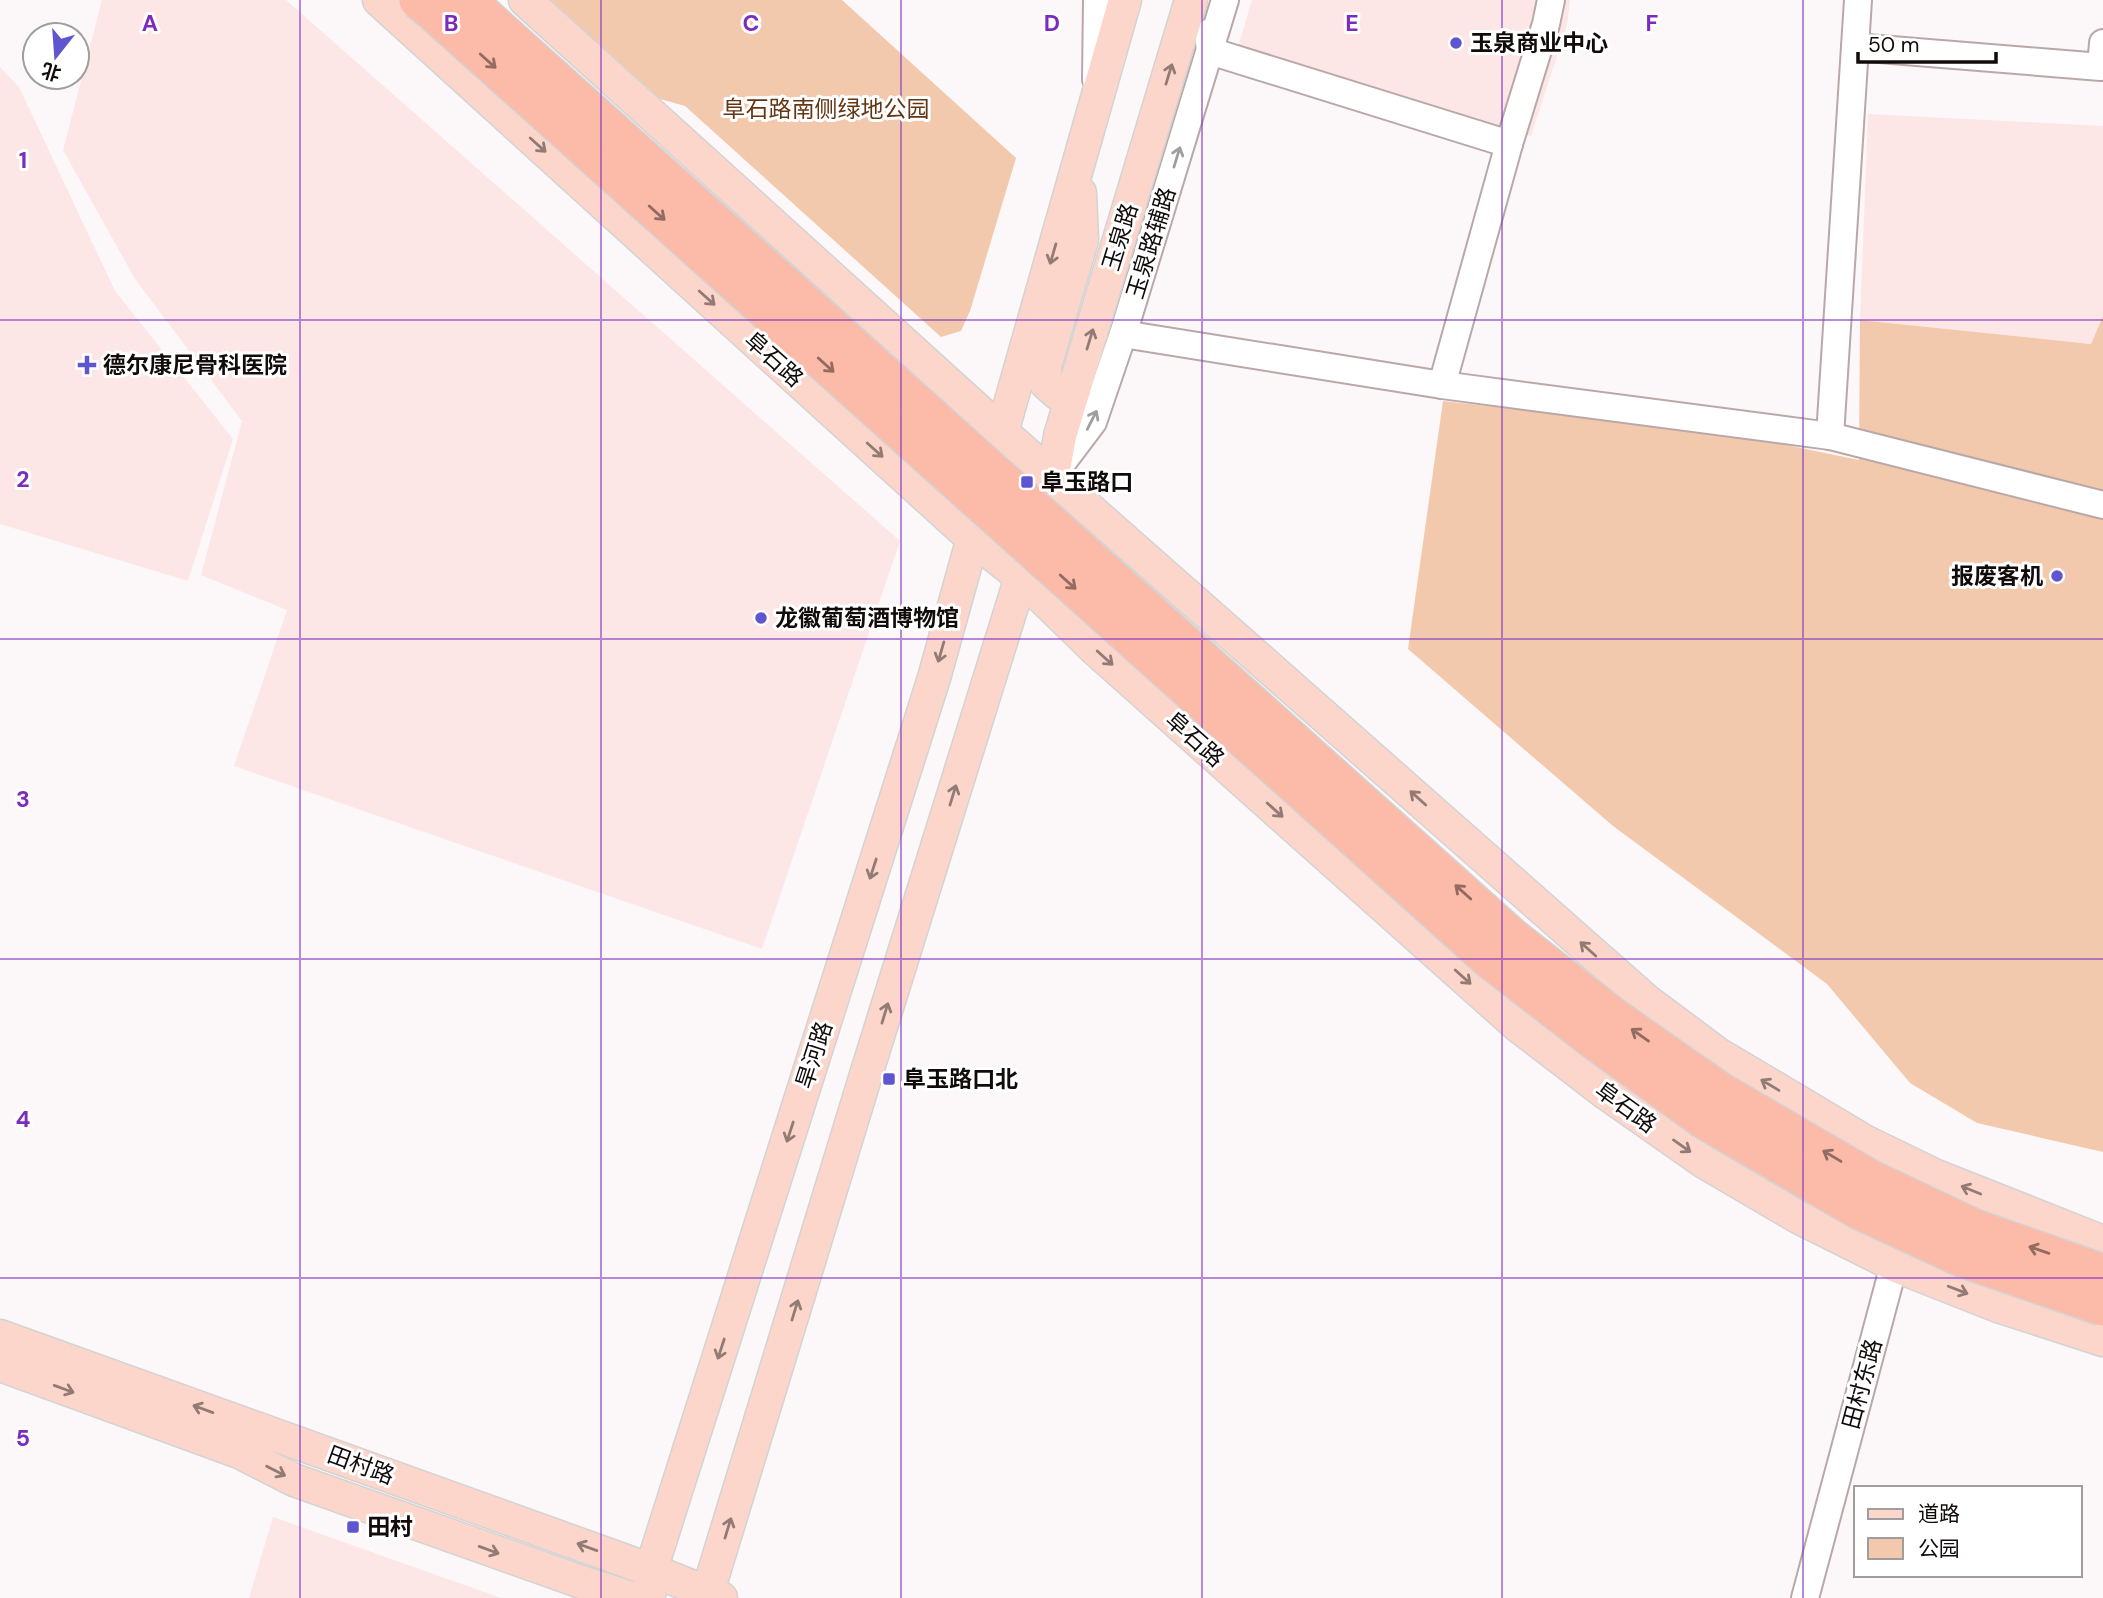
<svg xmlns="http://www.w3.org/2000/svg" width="2103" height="1598" font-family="'DM Sans','Noto Sans SC',sans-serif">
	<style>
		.built { fill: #fce6e6 }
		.green { fill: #f3c9ae }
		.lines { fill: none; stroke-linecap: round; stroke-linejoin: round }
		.minor-casing { stroke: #baa8a8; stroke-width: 30 }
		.major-casing { stroke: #d4d3d3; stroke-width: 35 }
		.minor { stroke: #fff; stroke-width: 26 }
		.major { stroke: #fdd6cb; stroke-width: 32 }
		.highway-bridge-casing { stroke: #d4d3d3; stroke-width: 40; stroke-linecap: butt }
		.highway-bridge { stroke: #fcbaa8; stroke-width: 37 }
		.oneway { stroke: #926b61 }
		.oneway2 { stroke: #937b75 }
		.oneway3 { stroke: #a09d9d }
		.grid { fill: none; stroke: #7b2cbf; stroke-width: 2; stroke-opacity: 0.55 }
		.poi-dot { fill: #5f55ce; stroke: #fff; stroke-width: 2.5 }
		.labels { text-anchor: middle; stroke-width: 6; stroke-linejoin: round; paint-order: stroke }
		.poi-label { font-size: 23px; font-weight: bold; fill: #110b0b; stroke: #fff; text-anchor: start }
		.park-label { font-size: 23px; fill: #623513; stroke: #fff }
		.street-label { font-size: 23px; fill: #110b0b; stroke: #fff }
		.grid-label { font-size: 23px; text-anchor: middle; font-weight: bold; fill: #7b2cbf; stroke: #fff; stroke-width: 6; stroke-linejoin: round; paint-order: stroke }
	</style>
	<rect width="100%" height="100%" fill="#fcf8f9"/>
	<g class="built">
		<path d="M102,0H286L900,541L762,949L234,766L287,610L201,575L242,421L135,279L63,150Z"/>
		<path d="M1252,0H1570L1567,25L1531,136L1238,47Z"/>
		<path d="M0,67L19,87L115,291L233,439L188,581L0,524Z"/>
		<path d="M1868,114L2103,126V316L2091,344L1860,320Z"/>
		<path d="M273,1517L501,1598H249Z"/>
	</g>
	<g class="green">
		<path d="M549,0H842L1016,158L970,311L961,331L941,337L685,106L660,99Z"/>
		<path d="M2103,316V1152L1977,1123L1910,1083L1827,984L1613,826L1408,649L1443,401L1728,433L1859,460L1860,320L2091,344Z"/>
	</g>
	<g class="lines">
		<g class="minor-casing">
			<g id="minor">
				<path d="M1208,33L1210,51L1509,144"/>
				<path d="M1855,47L2101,67L2103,43"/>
				<path d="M1096,79L1097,0"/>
				<path d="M1123,334L1442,385L1830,436L2103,505"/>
				<path d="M1442,385L1509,144L1546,24L1551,0"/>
				<path d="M1830,436L1858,0"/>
				<path d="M1053,475L1093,422L1123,334L1225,0"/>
				<path d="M1805,1598L1894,1265L1915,1217"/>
			</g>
		</g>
		<g class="major-casing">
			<g id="major">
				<path d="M379,0L973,539L1021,577L1096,650L1517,1025L1607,1094L1704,1162L1798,1217L1894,1265L1998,1306L2103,1340"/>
				<path d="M525,0L1002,432L1647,1001L1718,1054L1866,1142L1934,1175L2103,1242"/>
				<path d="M1074,390L1057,393L1046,383L1045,366L1082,240L1080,193"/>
				<path d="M997,450L1125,0"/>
				<path d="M1048,492L1053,475L1060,436L1191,0"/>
				<path d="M0,1336L651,1570L721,1598"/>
				<path d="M0,1365L239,1452L294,1480L584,1583L631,1598"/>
				<path d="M649,1598L651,1570L934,678L978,520"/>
				<path d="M706,1598L865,1078L1027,558"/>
			</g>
		</g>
		<use href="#minor" class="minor"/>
		<use href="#major" class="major"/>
		<g class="highway-bridge-casing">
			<g id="highway-bridge">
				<path d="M418,0L434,13L1490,960L1596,1042L1704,1120L1858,1210L1964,1259L2103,1307"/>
				<path d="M467,0L1511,936L1614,1017L1720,1091L1871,1179L1977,1229L2103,1273"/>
			</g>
		</g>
		<use href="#highway-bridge" class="highway-bridge"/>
	</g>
	<defs><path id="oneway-shaft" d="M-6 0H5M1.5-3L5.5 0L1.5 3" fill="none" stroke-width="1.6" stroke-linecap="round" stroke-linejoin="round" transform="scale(1.75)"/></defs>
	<g class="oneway">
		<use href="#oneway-shaft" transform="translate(488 61) rotate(42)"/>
		<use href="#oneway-shaft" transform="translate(657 213) rotate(42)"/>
		<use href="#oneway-shaft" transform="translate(826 365) rotate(42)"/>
		<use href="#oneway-shaft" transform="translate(1068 582) rotate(42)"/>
		<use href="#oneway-shaft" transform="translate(1463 892) rotate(-138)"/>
		<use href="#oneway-shaft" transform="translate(1640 1035) rotate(-145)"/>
		<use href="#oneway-shaft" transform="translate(1832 1156) rotate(-149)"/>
		<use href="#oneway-shaft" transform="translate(2039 1250) rotate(-161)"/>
	</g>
	<g class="oneway2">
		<use href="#oneway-shaft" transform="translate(1169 74) rotate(-73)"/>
		<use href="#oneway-shaft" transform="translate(538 145) rotate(42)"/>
		<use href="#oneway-shaft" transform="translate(1053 254) rotate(106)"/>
		<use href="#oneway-shaft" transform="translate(707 298) rotate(42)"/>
		<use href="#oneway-shaft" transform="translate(1090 339) rotate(-73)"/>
		<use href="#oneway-shaft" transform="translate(875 450) rotate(42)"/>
		<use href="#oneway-shaft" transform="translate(941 652) rotate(106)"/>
		<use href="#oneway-shaft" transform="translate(1105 658) rotate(42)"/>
		<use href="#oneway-shaft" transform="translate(953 795) rotate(-73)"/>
		<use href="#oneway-shaft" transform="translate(1418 798) rotate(-138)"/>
		<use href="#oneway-shaft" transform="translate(1275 810) rotate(42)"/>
		<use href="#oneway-shaft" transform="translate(873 869) rotate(108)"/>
		<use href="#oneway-shaft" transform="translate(1588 949) rotate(-138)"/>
		<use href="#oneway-shaft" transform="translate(1463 977) rotate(42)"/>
		<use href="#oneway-shaft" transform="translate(885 1013) rotate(-73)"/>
		<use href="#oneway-shaft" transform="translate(1770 1085) rotate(-149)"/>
		<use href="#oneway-shaft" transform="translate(790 1132) rotate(108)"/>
		<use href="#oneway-shaft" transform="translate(1682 1146) rotate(35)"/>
		<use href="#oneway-shaft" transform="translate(1971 1190) rotate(-158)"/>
		<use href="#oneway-shaft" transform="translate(1958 1290) rotate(21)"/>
		<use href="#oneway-shaft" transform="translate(795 1310) rotate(-73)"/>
		<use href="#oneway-shaft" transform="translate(721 1349) rotate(108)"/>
		<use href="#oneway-shaft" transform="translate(64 1389) rotate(20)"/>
		<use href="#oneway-shaft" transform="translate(203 1409) rotate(-160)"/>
		<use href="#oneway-shaft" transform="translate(276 1471) rotate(27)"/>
		<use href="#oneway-shaft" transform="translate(728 1528) rotate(-73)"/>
		<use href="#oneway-shaft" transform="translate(587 1547) rotate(-160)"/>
		<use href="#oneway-shaft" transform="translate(489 1550) rotate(20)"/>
	</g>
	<g class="oneway3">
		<use href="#oneway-shaft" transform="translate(1177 157) rotate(-73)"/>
		<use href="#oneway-shaft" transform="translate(1092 420) rotate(-63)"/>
	</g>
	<path class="grid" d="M300,0V1598M601,0V1598M901,0V1598M1202,0V1598M1502,0V1598M1803,0V1598M0,320H2103M0,639H2103M0,959H2103M0,1278H2103"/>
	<g class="poi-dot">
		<circle cx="1456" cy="43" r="7"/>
		<path d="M83.5 354.5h7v7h7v7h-7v7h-7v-7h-7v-7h7z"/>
		<rect x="1020" y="475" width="14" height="14" rx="3.5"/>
		<circle cx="2057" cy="576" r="7"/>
		<circle cx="761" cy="618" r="7"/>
		<rect x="882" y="1072" width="14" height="14" rx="3.5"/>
		<rect x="346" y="1520" width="14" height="14" rx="3.5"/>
	</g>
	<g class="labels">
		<g class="poi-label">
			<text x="1470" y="51">玉泉商业中心</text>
			<text x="103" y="373">德尔康尼骨科医院</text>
			<text x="1041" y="490">阜玉路口</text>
			<text x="2043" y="584" text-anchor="end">报废客机</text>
			<text x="775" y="626">龙徽葡萄酒博物馆</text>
			<text x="903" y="1087">阜玉路口北</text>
			<text x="367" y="1535">田村</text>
		</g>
		<g class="park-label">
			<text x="826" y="117">阜石路南侧绿地公园</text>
		</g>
		<g class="street-label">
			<text transform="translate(1120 237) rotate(-73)" y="8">玉泉路</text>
			<text transform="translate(1151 243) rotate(-73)" y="8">玉泉路辅路</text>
			<text transform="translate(774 359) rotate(42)" y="8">阜石路</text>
			<text transform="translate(1195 739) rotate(42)" y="8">阜石路</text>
			<text transform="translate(814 1055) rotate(-72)" y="8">旱河路</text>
			<text transform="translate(1626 1107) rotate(36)" y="8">阜石路</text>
			<text transform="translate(1862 1384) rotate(-75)" y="8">田村东路</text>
			<text transform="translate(361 1465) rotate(20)" y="8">田村路</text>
		</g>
	</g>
	<g class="grid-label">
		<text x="150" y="31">A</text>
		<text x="451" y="31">B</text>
		<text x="751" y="31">C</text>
		<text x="1052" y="31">D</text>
		<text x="1352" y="31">E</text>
		<text x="1652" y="31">F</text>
		<text x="23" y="168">1</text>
		<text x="23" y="487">2</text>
		<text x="23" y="807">3</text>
		<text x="23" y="1127">4</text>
		<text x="23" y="1446">5</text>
	</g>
	<rect x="1854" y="1486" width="228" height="91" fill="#ffffff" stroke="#a09d9d" stroke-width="2"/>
	<rect x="1868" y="1509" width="35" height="10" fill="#fdd6cb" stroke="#a09d9d" stroke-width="2"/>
	<text x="1918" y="1521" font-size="21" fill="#110b0b">道路</text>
	<rect x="1868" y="1538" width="35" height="21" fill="#f3c9ae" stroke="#a09d9d" stroke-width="2"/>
	<text x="1918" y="1556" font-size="21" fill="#110b0b">公园</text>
	<g transform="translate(56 56) rotate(197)"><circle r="33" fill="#ffffff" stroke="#a09d9d" stroke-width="2"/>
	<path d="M0-5L12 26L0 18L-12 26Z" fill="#5f55ce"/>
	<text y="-10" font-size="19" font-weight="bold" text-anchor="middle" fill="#110b0b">北</text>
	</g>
	<path d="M1858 52v10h138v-10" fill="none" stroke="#110b0b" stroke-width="3.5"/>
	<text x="1868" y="52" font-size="21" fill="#110b0b" stroke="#ffffff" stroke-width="5" paint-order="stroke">50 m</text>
</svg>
